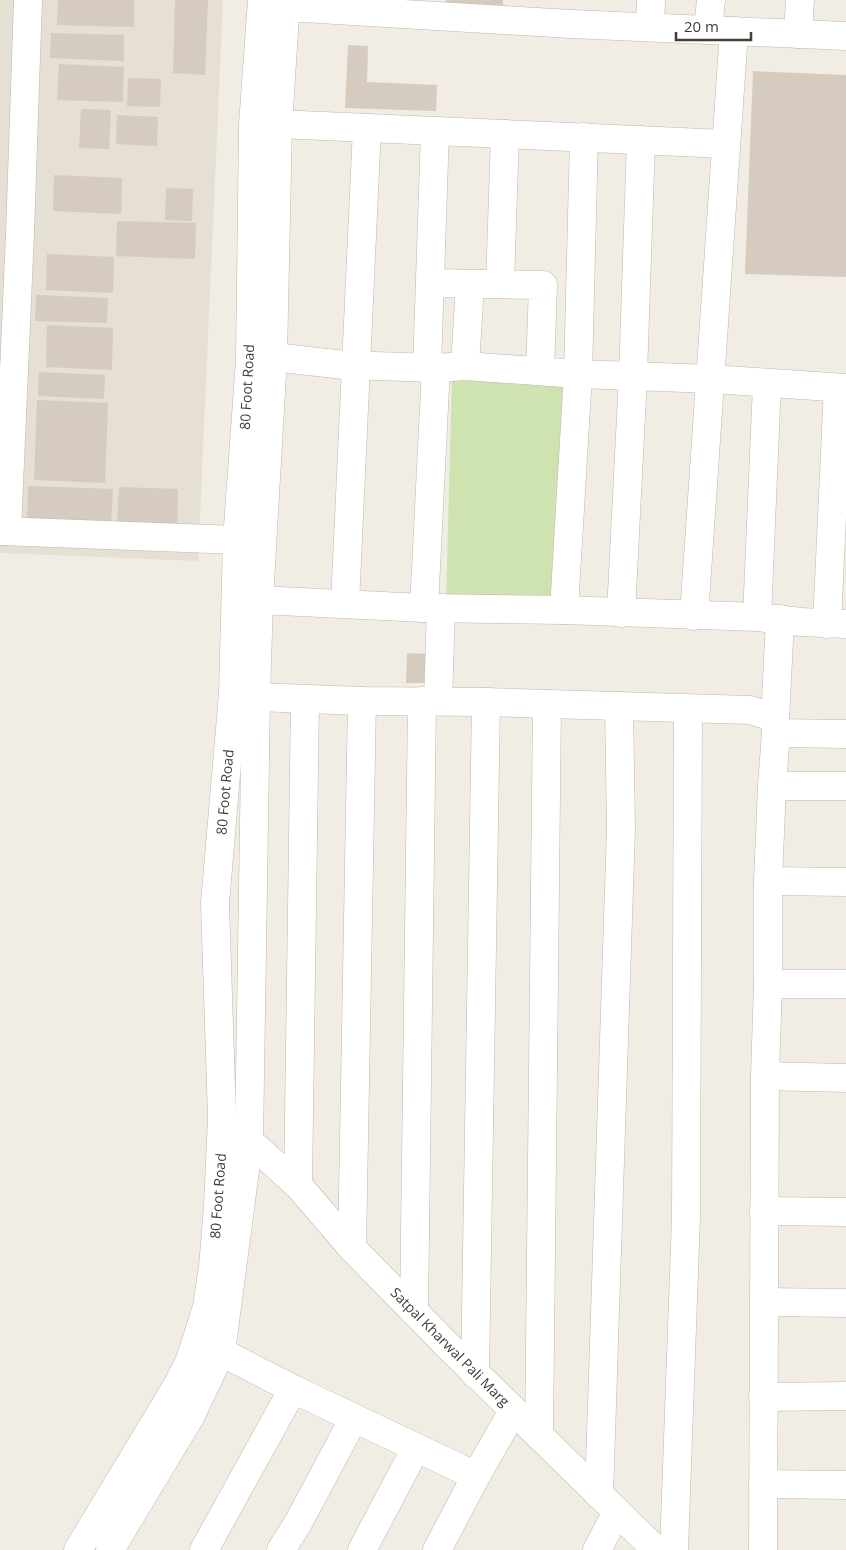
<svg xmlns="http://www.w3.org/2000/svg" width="846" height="1550" font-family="'Open Sans',sans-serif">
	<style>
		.residential { fill: #e5dfd4 }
		.green { fill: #cee3b0 }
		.building { fill: #d5cbbe }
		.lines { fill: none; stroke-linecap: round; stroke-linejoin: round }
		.minor-casing { stroke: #bfb7ab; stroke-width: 29 }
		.tertiary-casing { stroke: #bfb7ab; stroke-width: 29 }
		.minor { stroke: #fff; stroke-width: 28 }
		.tertiary { stroke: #fff; stroke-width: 28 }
		.labels { text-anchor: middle; stroke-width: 4; stroke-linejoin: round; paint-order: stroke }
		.street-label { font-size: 14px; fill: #433d35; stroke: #fff }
	</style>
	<rect width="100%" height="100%" fill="#f1ede5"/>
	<path class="residential" d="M0,0H223L198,561L0,553Z"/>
	<path class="green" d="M452,375L566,380L555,609L446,604Z"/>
	<g class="building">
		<path d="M58,0H134V27L57,25Z"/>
		<path d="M175,0H208L205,75L173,73Z"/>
		<path d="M446,0H503V9L445,7Z"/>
		<path d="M51,33L124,35V61L50,58Z"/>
		<path d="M348,45L368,46L367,82L437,85L436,111L345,108Z"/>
		<path d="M59,64L124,67L123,102L57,100Z"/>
		<path d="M753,71L846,75V277L745,274Z"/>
		<path d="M128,78L161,79L160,107L127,106Z"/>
		<path d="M81,109L111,110L109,149L79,148Z"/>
		<path d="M117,115L158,117L157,146L116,144Z"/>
		<path d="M54,175L122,178L121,214L53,211Z"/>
		<path d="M166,188L193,189L192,221L165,220Z"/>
		<path d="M117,221L196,223L195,259L116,256Z"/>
		<path d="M47,254L114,257L113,293L46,290Z"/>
		<path d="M36,295L108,298L107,323L35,321Z"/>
		<path d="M47,325L113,328L112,370L46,367Z"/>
		<path d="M39,372L105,375L104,399L38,396Z"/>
		<path d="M37,400L108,403L105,483L34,480Z"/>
		<path d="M28,486L113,489L111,526L27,523Z"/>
		<path d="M119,487L178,489L177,527L117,524Z"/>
		<path d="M407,653L431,654L430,683H406Z"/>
	</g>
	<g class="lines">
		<g class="minor-casing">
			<g id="minor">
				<path d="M286,7L571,24L846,36"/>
				<path d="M650,27L651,0"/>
				<path d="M708,30L711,0"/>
				<path d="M798,34L800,0"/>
				<path d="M254,125L278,124L726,144"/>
				<path d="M430,283L543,285L540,371"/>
				<path d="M500,284L505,134"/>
				<path d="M273,357L344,365L436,368L465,366L578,374L711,379L846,388"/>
				<path d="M465,366L470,284"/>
				<path d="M427,367L435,131"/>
				<path d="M0,531L237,540"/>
				<path d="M7,531L20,233L28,0"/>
				<path d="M259,600L424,608L564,610L757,617L802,622L846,624"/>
				<path d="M345,604L367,128"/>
				<path d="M424,608L436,368"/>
				<path d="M564,610L578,374L584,137"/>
				<path d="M621,613L633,376L641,140"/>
				<path d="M694,616L734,31"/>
				<path d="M757,617L767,384"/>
				<path d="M827,624L838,388"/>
				<path d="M256,697L362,701L486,702L750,710L766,715L775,720L776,733L772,786L768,881V984L765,1076L763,1550"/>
				<path d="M438,701L441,608"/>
				<path d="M775,720L780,619"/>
				<path d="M776,733L846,734"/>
				<path d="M772,786H846"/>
				<path d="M768,881L846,882"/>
				<path d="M768,984H846"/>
				<path d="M765,1076L846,1078"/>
				<path d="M298,1185L305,700"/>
				<path d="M764,1211L846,1212"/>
				<path d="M352,1248L362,701"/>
				<path d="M764,1302L846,1303"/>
				<path d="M414,1311L422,701"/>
				<path d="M221,1352L293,1389L476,1476"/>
				<path d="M475,1374L486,702"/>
				<path d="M763,1397L846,1396"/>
				<path d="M539,1436L547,704"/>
				<path d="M763,1484L846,1485"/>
				<path d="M599,1495L621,828L619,706"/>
				<path d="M204,1550L293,1389"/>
				<path d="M281,1550L298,1523L354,1418"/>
				<path d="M362,1550L416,1448"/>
				<path d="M437,1550L476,1476L513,1411"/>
				<path d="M597,1550L617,1512"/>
				<path d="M674,1550L686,1217L688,709"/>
			</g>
		</g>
		<g class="tertiary-casing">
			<g id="tertiary">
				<path d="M239,1132L298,1185L352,1248L447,1345L656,1550"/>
				<path d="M78,1550L177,1386L190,1360L207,1307L213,1267L218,1207L222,1117L215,903L233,694L237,540L250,360L253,125L262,0"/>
				<path d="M110,1550L190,1417L221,1352L249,1140L256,697L259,600L273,357L278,124L286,0"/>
			</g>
		</g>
		<use href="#minor" class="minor"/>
		<use href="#tertiary" class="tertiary"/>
	</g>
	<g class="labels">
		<g class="street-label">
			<text transform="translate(247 387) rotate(-87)" y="5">80 Foot Road</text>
			<text transform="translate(225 792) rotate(-85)" y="5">80 Foot Road</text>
			<text transform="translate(218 1196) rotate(-86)" y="5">80 Foot Road</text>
			<text transform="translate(450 1347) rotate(45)" y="5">Satpal Kharwal Pali Marg</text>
		</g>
	</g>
	<path d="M676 32v8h75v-8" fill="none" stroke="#433d35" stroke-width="2.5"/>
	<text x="684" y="32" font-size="15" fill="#433d35" stroke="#ffffff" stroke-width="4" paint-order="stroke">20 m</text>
</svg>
